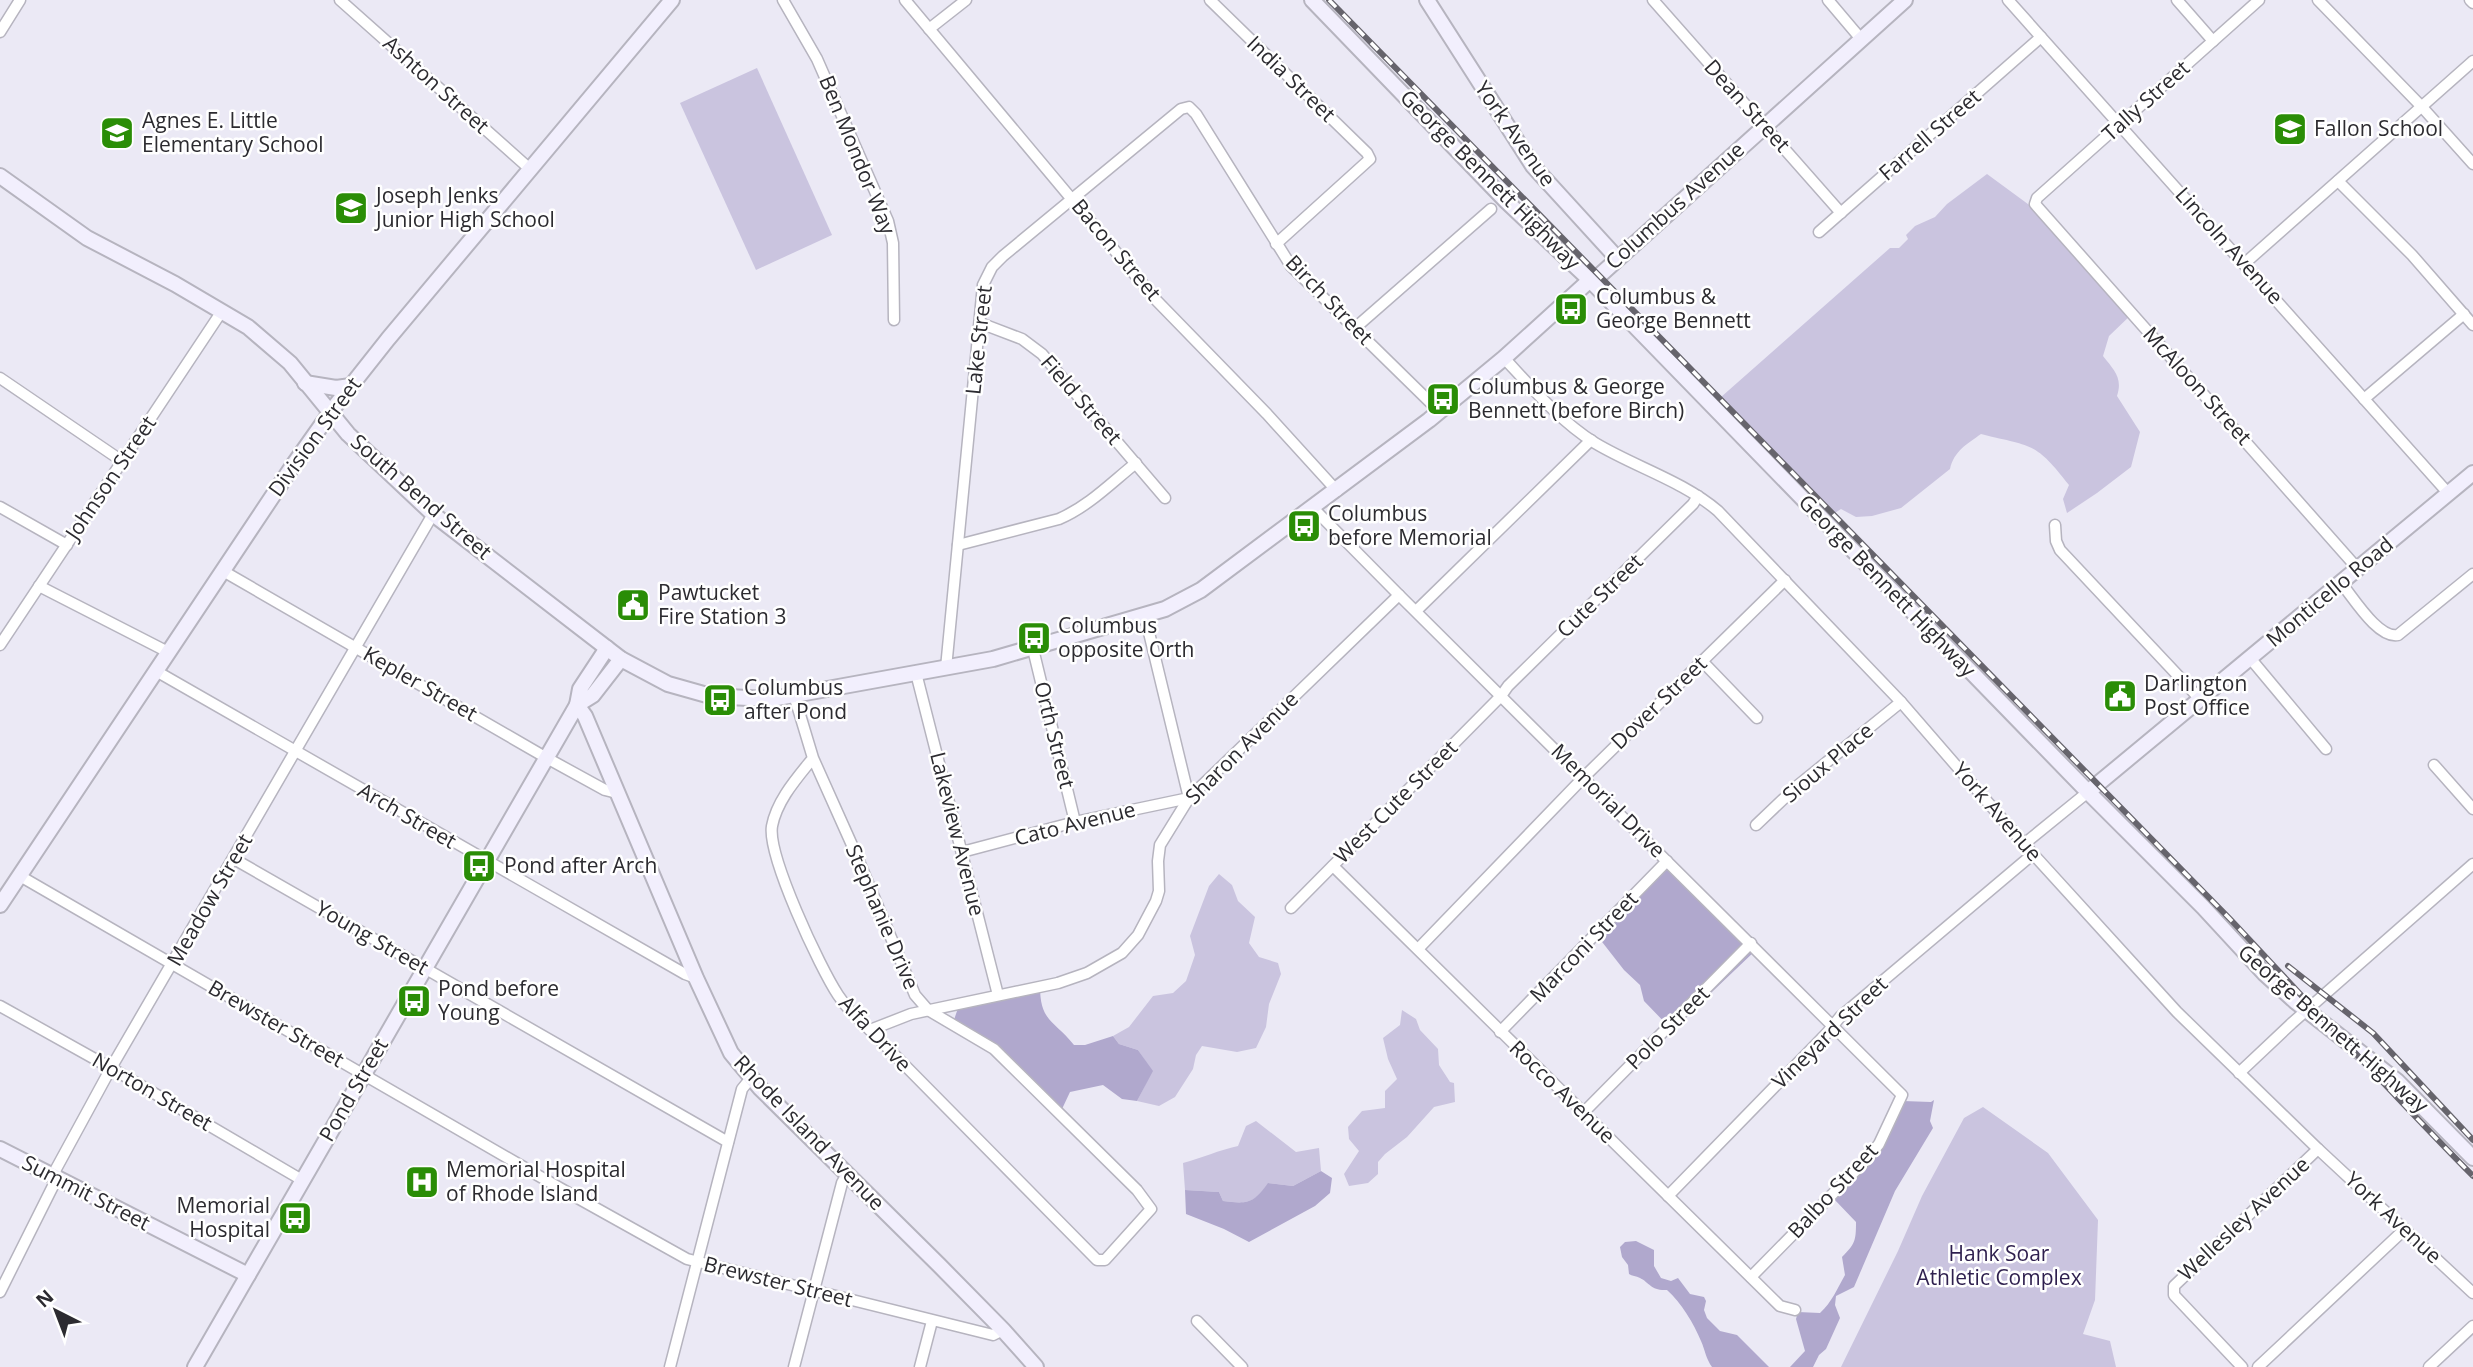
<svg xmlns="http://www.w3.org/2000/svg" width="2473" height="1367" font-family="'Open Sans',sans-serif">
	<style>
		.green { fill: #cac4df }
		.forest { fill: #b0a8cd }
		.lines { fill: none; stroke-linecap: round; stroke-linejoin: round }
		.street-casing { stroke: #b6b4bf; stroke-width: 13 }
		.secondary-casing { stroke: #b6b4bf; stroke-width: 18 }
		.street { stroke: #fff; stroke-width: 10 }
		.secondary { stroke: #f2effd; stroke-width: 14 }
		.rail-casing { stroke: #66646c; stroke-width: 6 }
		.rail { stroke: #fff; stroke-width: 3.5; stroke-dasharray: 10; stroke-linecap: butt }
		.labels { text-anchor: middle; stroke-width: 5; stroke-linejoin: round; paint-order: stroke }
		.street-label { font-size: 21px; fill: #2c2b30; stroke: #fff }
		.poi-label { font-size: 21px; fill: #2c2b30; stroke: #fff; text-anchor: start }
		.park-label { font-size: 21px; fill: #2e1f4e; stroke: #fff }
	</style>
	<rect width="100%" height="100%" fill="#ebe9f5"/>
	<g class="green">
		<path d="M757,68L832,235L756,270L680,103Z"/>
		<path d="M1987,174L2047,218L2133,313L2109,336L2103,356C2114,370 2123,378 2117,396L2140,432L2131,467L2097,493L2067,513L2063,499L2069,485C2035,441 2032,447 1981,434C1967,444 1954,451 1950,469L1901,508L1872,516L1856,517L1841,509L1824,520L1712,405L1890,248H1899L1908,239L1906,235L1915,226L1935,217L1947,204Z"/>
		<path d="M1219,874L1232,885L1238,901L1255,917L1249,943L1259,957L1278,963L1281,974L1269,1004L1266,1027L1256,1048L1237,1052L1202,1046L1196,1055L1193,1069L1175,1097L1159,1106L1137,1101L1152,1071L1138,1050L1119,1044L1113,1036L1129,1027L1153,996L1173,993L1186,981L1195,955L1190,936L1209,886Z"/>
		<path d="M1402,1010L1416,1019L1420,1030L1438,1049L1439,1065L1450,1082L1454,1083L1455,1102L1434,1107L1407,1137L1385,1154L1378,1162V1174L1368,1183L1349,1186L1344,1174L1359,1151L1349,1139L1348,1127L1362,1111L1385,1108V1091L1397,1079L1388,1059L1383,1038L1400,1025Z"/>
		<path d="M1983,1107L2048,1153L2098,1220L2095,1300L2083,1334L2110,1341L2116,1367H1841L1898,1251L1922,1196L1964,1118Z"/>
		<path d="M1256,1121L1296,1152L1319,1148L1321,1171L1293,1186L1269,1183C1253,1204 1247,1204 1223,1201L1219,1192L1185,1190L1183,1163C1202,1158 1219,1150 1238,1146L1246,1126Z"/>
	</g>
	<g class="forest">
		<path d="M1672,863L1756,950L1672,1030L1644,1001L1640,985L1624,970L1599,938Z"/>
		<path d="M1040,986C1040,1022 1054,1020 1074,1045H1085L1113,1036L1119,1044L1138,1050L1153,1071L1137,1101L1122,1099L1103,1085L1070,1092L1062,1109L954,1020L959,1005Z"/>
		<path d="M1934,1100L1930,1121L1933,1128L1895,1191L1854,1287L1836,1296L1835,1305L1840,1318L1826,1349L1819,1355L1813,1367H1790L1805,1351L1796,1319L1798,1312L1820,1313C1832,1302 1837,1289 1845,1275L1842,1257C1855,1244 1856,1241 1856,1222L1834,1199L1878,1153L1903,1101L1931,1102Z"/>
		<path d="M1321,1171L1332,1178L1330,1193L1315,1206L1249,1242L1224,1229L1186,1214L1185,1190L1219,1192L1223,1201C1247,1204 1253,1204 1268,1183L1293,1186Z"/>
		<path d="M1636,1241L1654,1250V1266L1661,1278L1671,1281L1678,1278L1690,1294L1704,1297L1706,1301L1704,1310L1707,1318L1720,1331L1737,1335L1769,1367H1712C1706,1359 1705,1350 1701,1341C1694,1324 1681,1302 1667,1290C1651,1291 1650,1283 1640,1278C1636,1276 1632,1276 1629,1274L1628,1265L1622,1257L1620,1247L1625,1242Z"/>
	</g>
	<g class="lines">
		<g class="street-casing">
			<g id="street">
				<path d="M340,0L531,170"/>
				<path d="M783,0L817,59L888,221L893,243L894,320"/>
				<path d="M905,0L1157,301L1267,414L1337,491"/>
				<path d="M1210,0L1367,153L1370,159L1276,244"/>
				<path d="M1653,0L1841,213"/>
				<path d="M1828,0L1861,39"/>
				<path d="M2008,0L2448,493"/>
				<path d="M2177,0L2213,41"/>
				<path d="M2259,0L2037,198L2035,204L2358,569"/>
				<path d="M2318,0L2422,107L2473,164"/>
				<path d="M2470,0L2473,3"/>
				<path d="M929,29L966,0"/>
				<path d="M0,32L20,0"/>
				<path d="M2338,181L2412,255L2473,325"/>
				<path d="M1819,232L2041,37"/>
				<path d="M2244,264L2473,61"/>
				<path d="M980,323L1022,339L1042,354L1165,498"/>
				<path d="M1355,328L1491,209"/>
				<path d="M1504,358C1532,388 1560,421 1595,443C1635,467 1683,481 1718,511L1901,702L2024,844L2177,1012L2318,1149L2473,1293"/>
				<path d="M0,378L122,461"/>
				<path d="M2364,399L2464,314"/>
				<path d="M0,507L67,545"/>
				<path d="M1313,508L1399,595L1902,1095L1879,1144L1866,1160L1751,1277"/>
				<path d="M2055,525L2056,541L2060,550L2200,699"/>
				<path d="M958,545L1059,519C1089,506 1111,483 1136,463"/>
				<path d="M223,571L545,757L605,790L617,793"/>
				<path d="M2341,583C2353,597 2378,639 2398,635L2473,574"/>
				<path d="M39,586L168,652"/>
				<path d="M1416,611L1591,440"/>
				<path d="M0,645L222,311"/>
				<path d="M1033,649L1075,822"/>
				<path d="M2250,658L2326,749"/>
				<path d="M1702,661L1757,718"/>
				<path d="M946,668L983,285L992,267L1003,256L1181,109L1189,107L1196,114L1291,266L1439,411"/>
				<path d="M156,671L685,974L696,978"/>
				<path d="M916,673L998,995"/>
				<path d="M794,695L813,758L856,854L915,995L928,1010L994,1049L1137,1190L1151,1209L1105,1260H1097L870,1030C858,1019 847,1009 838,995C820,968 767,855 772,826C777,800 797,778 813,758"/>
				<path d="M2434,765L2473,809"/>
				<path d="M1756,825L1796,787L1901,702"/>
				<path d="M2024,844L2088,792"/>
				<path d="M962,852L1075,822L1189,798L1145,616"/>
				<path d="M234,859L728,1142"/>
				<path d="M1333,866L1780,1306L1795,1310"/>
				<path d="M20,876L558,1187L687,1259L993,1335L1003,1330"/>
				<path d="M1291,908L1501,696L1508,686L1693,504L1698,496"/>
				<path d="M1418,949L1584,777L1785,580"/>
				<path d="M0,1006L111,1068L302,1180"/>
				<path d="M870,1030L911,1014L1058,983L1087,973L1122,953L1138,935L1156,901L1159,891L1158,861L1160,845L1189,798L1399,595"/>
				<path d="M1500,1032L1667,861"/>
				<path d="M2239,1073L2292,1023L2473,864"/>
				<path d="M1583,1113L1751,943"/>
				<path d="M1668,1196L1827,1033L1840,1017L2033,854"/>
				<path d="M0,1292L54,1184L56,1169L111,1068L433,514"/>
				<path d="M1197,1321L1242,1367"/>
				<path d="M670,1367L742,1089L751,1078"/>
				<path d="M794,1367L842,1183L847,1174"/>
				<path d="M920,1367L932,1321"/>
				<path d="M2242,1367L2174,1295V1286L2318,1149"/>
				<path d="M2258,1367L2405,1229"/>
				<path d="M2429,1367L2473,1326"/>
			</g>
		</g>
		<g class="secondary-casing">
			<g id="secondary">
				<path d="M1312,0L1506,201L1590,280L2088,792L2203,907L2264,973L2296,1002L2397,1081L2473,1158"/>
				<path d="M1427,0L1533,166L1617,258"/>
				<path d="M0,176L87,238L175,284L248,327L290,363L348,434L433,514L621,659L668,684L707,695L728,697L771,699L794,695L993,659L1165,609L1201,590L1429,420L1504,358L1590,280L1599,276L1905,0"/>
				<path d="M305,383L336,388L351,386"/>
				<path d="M577,705L585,716L696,978L731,1053L760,1088L939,1265L1003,1330L1036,1367"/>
				<path d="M577,705L593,695L621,659"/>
				<path d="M2088,792L2473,473"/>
				<path d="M0,905L294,464L335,406L388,339L672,0"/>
				<path d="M0,1149L248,1275"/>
				<path d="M195,1367L577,705L580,689L607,648"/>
			</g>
		</g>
		<use href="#street" class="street"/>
		<use href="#secondary" class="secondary"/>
		<g class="rail-casing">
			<g id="rail">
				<path d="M1329,0L2230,919C2311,1005 2390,1092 2473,1176"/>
				<path d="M2288,966L2373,1033L2473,1140"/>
			</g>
		</g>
		<use href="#rail" class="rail"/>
	</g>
	<defs>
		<g id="school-square" transform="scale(1.75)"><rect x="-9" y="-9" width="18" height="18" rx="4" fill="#2a8d06" stroke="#fff"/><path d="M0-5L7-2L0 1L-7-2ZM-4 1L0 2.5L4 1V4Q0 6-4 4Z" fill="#fff"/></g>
		<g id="bus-square" transform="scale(1.75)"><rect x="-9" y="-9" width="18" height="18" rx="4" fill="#2a8d06" stroke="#fff"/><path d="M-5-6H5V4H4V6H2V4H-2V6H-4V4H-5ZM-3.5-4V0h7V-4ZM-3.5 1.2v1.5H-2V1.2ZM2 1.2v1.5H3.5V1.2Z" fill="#fff"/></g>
		<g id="civic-square" transform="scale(1.75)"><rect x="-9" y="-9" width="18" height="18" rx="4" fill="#2a8d06" stroke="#fff"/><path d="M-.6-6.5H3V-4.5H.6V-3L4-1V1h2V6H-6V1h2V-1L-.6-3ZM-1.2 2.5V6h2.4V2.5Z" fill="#fff"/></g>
		<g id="hospital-square" transform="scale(1.75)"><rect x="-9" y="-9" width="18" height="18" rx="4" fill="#2a8d06" stroke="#fff"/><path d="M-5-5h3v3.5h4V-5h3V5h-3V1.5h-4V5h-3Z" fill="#fff"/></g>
	</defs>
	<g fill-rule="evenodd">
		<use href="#school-square" x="2290" y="129"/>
		<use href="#school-square" x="117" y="133"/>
		<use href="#school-square" x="351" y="208"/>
		<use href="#bus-square" x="1571" y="309"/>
		<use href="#bus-square" x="1443" y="399"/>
		<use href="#bus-square" x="1304" y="526"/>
		<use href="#civic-square" x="633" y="605"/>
		<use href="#bus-square" x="1034" y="638"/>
		<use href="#civic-square" x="2120" y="696"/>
		<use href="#bus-square" x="720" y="700"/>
		<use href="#bus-square" x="479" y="866"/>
		<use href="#bus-square" x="414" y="1001"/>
		<use href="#hospital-square" x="422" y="1182"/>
		<use href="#bus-square" x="295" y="1218"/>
	</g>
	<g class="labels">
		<g class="street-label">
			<text transform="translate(1291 79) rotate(44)" y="7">India Street</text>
			<text transform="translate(436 85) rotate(42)" y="7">Ashton Street</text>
			<text transform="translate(2146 101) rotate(-42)" y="7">Tally Street</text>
			<text transform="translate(1747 106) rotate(48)" y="7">Dean Street</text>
			<text transform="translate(1515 134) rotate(55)" y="7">York Avenue</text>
			<text transform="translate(1930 135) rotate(-41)" y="7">Farrell Street</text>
			<text transform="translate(857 155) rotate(68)" y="7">Ben Mondor Way</text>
			<text transform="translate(1490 180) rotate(45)" y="7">George Bennett Highway</text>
			<text transform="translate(1675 206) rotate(-42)" y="7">Columbus Avenue</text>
			<text transform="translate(2229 246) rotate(48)" y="7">Lincoln Avenue</text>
			<text transform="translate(1116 250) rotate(50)" y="7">Bacon Street</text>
			<text transform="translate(1329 300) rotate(46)" y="7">Birch Street</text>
			<text transform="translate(979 340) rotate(-84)" y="7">Lake Street</text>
			<text transform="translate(2197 386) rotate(48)" y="7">McAloon Street</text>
			<text transform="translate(1081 400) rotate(49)" y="7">Field Street</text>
			<text transform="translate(315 437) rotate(-54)" y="7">Division Street</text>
			<text transform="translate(111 478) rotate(-56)" y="7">Johnson Street</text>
			<text transform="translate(421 497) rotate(41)" y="7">South Bend Street</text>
			<text transform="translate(1887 586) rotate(46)" y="7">George Bennett Highway</text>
			<text transform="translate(2330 592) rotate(-40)" y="7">Monticello Road</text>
			<text transform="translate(1600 596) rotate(-44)" y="7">Cute Street</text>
			<text transform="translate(420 684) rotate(30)" y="7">Kepler Street</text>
			<text transform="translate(1659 703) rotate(-44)" y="7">Dover Street</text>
			<text transform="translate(1054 735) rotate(76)" y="7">Orth Street</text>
			<text transform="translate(1242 748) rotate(-45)" y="7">Sharon Avenue</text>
			<text transform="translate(1828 763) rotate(-40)" y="7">Sioux Place</text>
			<text transform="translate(1608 801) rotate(45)" y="7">Memorial Drive</text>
			<text transform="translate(1396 802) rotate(-45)" y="7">West Cute Street</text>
			<text transform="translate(1997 812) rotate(49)" y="7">York Avenue</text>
			<text transform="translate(407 816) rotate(30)" y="7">Arch Street</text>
			<text transform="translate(1075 824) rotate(-14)" y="7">Cato Avenue</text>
			<text transform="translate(957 834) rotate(76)" y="7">Lakeview Avenue</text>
			<text transform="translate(210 900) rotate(-60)" y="7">Meadow Street</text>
			<text transform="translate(882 917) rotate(67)" y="7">Stephanie Drive</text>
			<text transform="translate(372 938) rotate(30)" y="7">Young Street</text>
			<text transform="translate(1584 947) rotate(-46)" y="7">Marconi Street</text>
			<text transform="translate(276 1024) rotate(30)" y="7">Brewster Street</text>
			<text transform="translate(1668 1028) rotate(-45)" y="7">Polo Street</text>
			<text transform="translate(2333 1029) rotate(41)" y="7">George Bennett Highway</text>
			<text transform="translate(1830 1033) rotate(-44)" y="7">Vineyard Street</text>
			<text transform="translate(875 1034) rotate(47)" y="7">Alfa Drive</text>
			<text transform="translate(354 1090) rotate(-60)" y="7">Pond Street</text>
			<text transform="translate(152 1092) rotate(30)" y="7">Norton Street</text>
			<text transform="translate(1562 1092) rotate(44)" y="7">Rocco Avenue</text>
			<text transform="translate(809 1133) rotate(46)" y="7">Rhode Island Avenue</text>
			<text transform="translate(1833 1191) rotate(-47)" y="7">Balbo Street</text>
			<text transform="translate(86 1193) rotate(27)" y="7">Summit Street</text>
			<text transform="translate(2393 1218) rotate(43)" y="7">York Avenue</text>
			<text transform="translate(2244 1219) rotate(-43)" y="7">Wellesley Avenue</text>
			<text transform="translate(778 1282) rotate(14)" y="7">Brewster Street</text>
		</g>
		<g class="poi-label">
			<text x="142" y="128">Agnes E. Little<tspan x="142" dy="24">Elementary School</tspan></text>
			<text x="2314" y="136">Fallon School</text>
			<text x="376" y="203">Joseph Jenks<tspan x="376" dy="24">Junior High School</tspan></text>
			<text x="1596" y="304">Columbus &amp;<tspan x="1596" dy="24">George Bennett</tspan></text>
			<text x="1468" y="394">Columbus &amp; George<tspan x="1468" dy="24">Bennett (before Birch)</tspan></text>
			<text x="1328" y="521">Columbus<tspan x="1328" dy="24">before Memorial</tspan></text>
			<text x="658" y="600">Pawtucket<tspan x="658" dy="24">Fire Station 3</tspan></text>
			<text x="1058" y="633">Columbus<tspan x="1058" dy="24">opposite Orth</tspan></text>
			<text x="2144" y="691">Darlington<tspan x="2144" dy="24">Post Office</tspan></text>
			<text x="744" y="695">Columbus<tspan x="744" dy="24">after Pond</tspan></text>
			<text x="504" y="873">Pond after Arch</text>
			<text x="438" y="996">Pond before<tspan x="438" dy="24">Young</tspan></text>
			<text x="446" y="1177">Memorial Hospital<tspan x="446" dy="24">of Rhode Island</tspan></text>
			<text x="270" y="1213" text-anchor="end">Memorial<tspan x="270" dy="24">Hospital</tspan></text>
		</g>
		<g class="park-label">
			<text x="1999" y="1261">Hank Soar<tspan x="1999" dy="24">Athletic Complex</tspan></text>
		</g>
	</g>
	<g transform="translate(56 1311) rotate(318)" stroke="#ffffff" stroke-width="5" paint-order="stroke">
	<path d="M0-5L12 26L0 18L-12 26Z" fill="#2c2b30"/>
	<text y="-10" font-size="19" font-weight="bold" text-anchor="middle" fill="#2c2b30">N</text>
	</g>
</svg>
